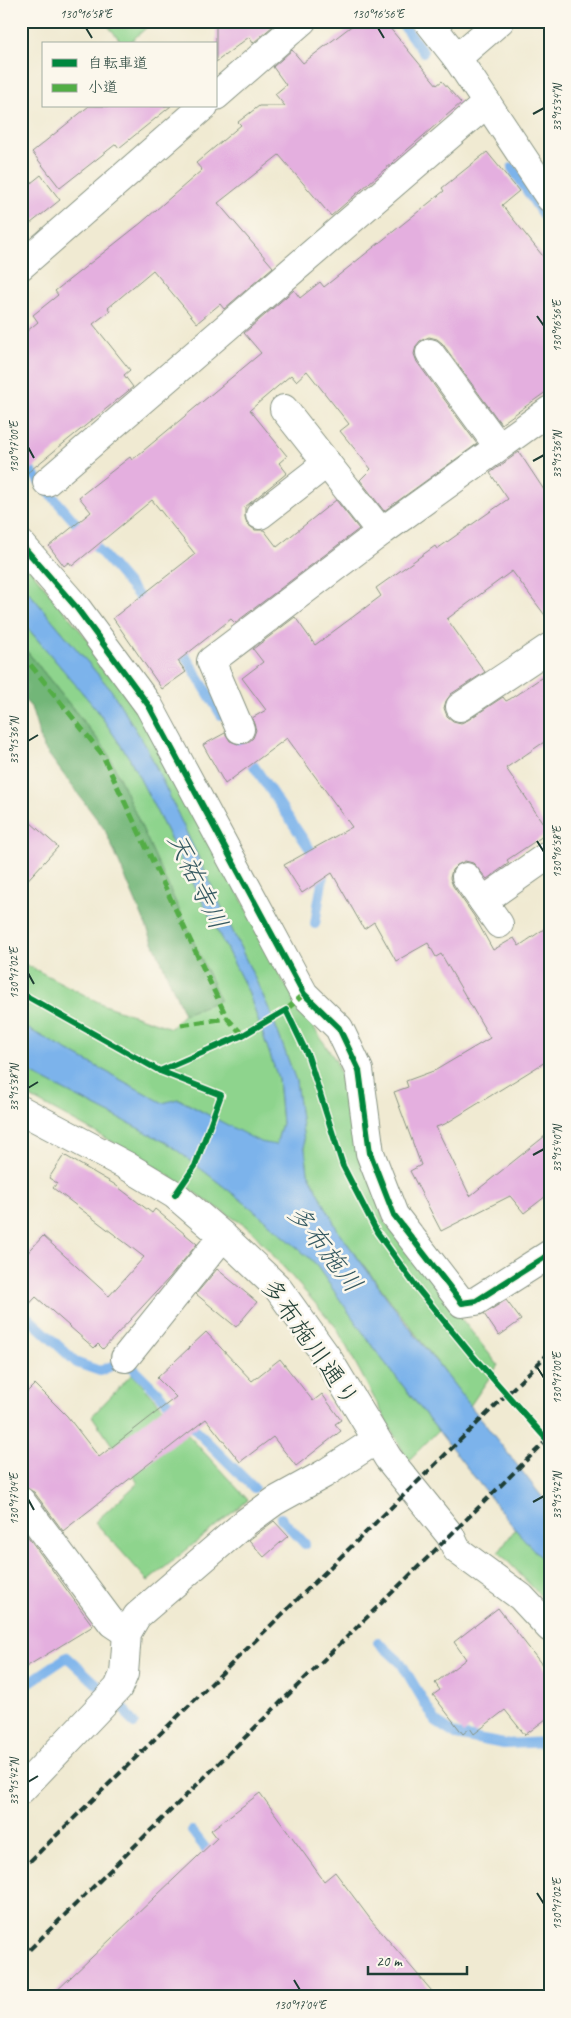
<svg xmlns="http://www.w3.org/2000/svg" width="571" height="2018" font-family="Caveat,'Klee One',sans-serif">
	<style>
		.green { fill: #8ed48d; stroke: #568860 }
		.forest { fill: #72b678; stroke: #487a56 }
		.water { fill: #7bb3eb; stroke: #4d7890 }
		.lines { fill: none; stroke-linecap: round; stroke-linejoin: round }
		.stream { stroke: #7bb3eb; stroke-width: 10 }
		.building { fill: #e4afdf }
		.minor-casing { stroke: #889483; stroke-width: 30 }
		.minor { stroke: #fff; stroke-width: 28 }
		.rail { stroke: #1f3d34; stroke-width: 4; stroke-dasharray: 8 4; stroke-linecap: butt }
		.quiet { stroke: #52ad45; stroke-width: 5; stroke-dasharray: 10 5; stroke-linecap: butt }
		.cycleway-casing { stroke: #fbf7ec; stroke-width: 9 }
		.cycleway { stroke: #00873e; stroke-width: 6 }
		.ticks { fill: none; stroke: #1f3d34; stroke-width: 2 }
		.labels { text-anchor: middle; stroke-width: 5; stroke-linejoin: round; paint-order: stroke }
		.street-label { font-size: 25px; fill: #1f3d34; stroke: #fbf7ec }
		.water-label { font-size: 26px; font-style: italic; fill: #365a62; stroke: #fbf7ec }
		.neatline { fill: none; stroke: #1f3d34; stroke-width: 2 }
		.ticks-label { font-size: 12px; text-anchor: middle; fill: #1f3d34 }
	</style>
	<rect width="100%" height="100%" fill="#fbf7ec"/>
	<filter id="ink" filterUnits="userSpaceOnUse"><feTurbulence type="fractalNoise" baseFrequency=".02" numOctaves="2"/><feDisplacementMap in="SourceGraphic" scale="10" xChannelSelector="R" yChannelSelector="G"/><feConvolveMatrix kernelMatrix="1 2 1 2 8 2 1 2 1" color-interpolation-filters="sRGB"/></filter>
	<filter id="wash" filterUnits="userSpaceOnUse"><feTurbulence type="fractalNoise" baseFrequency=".0096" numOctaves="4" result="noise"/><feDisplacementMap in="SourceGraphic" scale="20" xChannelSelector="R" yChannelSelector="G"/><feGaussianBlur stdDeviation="1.12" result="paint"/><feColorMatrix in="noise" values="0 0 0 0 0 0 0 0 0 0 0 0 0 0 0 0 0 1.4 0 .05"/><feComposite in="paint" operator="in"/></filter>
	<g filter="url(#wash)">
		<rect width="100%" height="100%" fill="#f0ead2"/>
		<g class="green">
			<path d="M104,21H154L128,44H123Z"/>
			<path d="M21,558L146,711L283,981L336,1061L384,1221L498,1365L470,1406L338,1231L308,1172L296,1081L270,1011L147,748L111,690L21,583Z"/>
			<path d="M21,620L97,710L130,759L248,991L278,1078L282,1123L276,1145L260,1143L179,1099L163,1103L21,1025V962L104,1005L171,1028L184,1014L220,1000L107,751L21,644Z"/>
			<path d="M21,1068L169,1144L250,1207L314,1262L375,1350L438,1431L408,1461L336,1327L250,1229L140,1157L21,1092Z"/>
			<path d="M132,1374L248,1500L148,1581L95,1522L138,1483L92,1416Z"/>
			<path d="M515,1529L550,1568V1606L499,1552Z"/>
		</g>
		<path class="forest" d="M21,644L107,751L220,1000L184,1014L105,830L43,747L31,707L21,696Z"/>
		<path class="water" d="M21,583L111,690L147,748L270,1011L296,1081L308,1172L338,1231L407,1325L550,1507V1568L515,1529L375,1350L314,1262L250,1207L169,1144L21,1068V1025L163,1103L178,1099L260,1142L276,1145L282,1123L278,1078L248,991L130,759L97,710L21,620Z"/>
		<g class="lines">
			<g class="stream">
				<path d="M400,21L423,52"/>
				<path d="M512,168L550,226"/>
				<path d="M23,462L149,608"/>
				<path d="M178,644L221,715"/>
				<path d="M231,732L324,870L315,924"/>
				<path d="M21,1311L77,1363L100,1371L116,1364L131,1366L254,1488"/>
				<path d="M281,1518L305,1544"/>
				<path d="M378,1642L401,1663L436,1722L456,1735L504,1744L550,1742"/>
				<path d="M21,1688L67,1657L123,1708L134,1724"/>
				<path d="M192,1831L213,1858"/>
			</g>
		</g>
		<g id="blocks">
			<g class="building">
				<path d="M216,21H269L273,26L253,43L249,37L216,62Z"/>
				<path d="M358,21H384L437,85L442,81L461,103L331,216L279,155L218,203L273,267L224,309L220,304L197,323L153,270L108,308L110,311L93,324L130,370L124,375L133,387L21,478V336L38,322L33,315L58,295L55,291L141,223L202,170L196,163L241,125L238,122L259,106H285L275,94L286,85L273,67L292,50L303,63Z"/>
				<path d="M89,106H171L119,148L116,144L60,188L32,152Z"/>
				<path d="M487,152L519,191L502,205L550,265V389L501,424L442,343L437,339L429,337L420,341L416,346L414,354L417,362L477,444L384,511L360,480L371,469L340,431L349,424L307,371L296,381L291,375L250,410L287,456L279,463L287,473L245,507V517L247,524L255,530H264L277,547L336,500L359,529L235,623L231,619L178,661L186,672L162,689L113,618L195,554L152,500L72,566L69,562L64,566L49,546L91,512L79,497L130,457L132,460L261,353L244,333L294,290L300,298L320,282L324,287L444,191L442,188Z"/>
				<path d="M41,175L60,200L21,231V191Z"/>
				<path d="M519,452L550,499V622L512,571L447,619L485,672L451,694L446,701L444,708L447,716L453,721L461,723L468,720L503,697L506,701L510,699L550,672V738L506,768L549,832L507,860L509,863L487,879L473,863L465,861L457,865L452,870L450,878L453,886L474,916L493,950L514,938L519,946L550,925V1059L445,1124L436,1127L470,1196L550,1132V1193L524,1213L510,1196L441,1231L410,1171L421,1165L394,1092L408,1087L406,1081L436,1070L490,1038L441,954L436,957L428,943L396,961L374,922L364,929L332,873L302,893L284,865L352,827L287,738L225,784L203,745L225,733L230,741L238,744L247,743L253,738L256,730L252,718L266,710L242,678L263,662L253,649L295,617L315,645L381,596L376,588L435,546L437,549L508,499L490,473Z"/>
				<path d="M21,814L58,847L21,887Z"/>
				<path d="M64,1155L114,1184L152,1213L155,1209L197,1244L170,1277L103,1349L98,1344L94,1348L36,1297L21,1313V1260L43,1236L109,1296L144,1257L53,1188L57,1183L49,1178Z"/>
				<path d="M217,1269L257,1302L236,1327L196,1294Z"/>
				<path d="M506,1300L521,1320L499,1336L484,1314Z"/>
				<path d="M206,1332L252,1381L280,1359L313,1401L322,1394L341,1420L335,1424L341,1431L296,1466L273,1437L240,1462L206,1419L63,1531L34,1492L21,1486V1398L35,1384L67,1416L99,1457L176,1397L157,1378Z"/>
				<path d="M274,1521L288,1536L264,1557L249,1540Z"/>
				<path d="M21,1527L93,1626L21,1670Z"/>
				<path d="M498,1608L550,1675V1716L525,1735L505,1710L474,1734L470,1728L463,1734L433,1695L440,1690L435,1683L466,1659L454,1642Z"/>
				<path d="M260,1793L324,1881L335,1872L371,1920L437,1997H50L217,1838L211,1830Z"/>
			</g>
		</g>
	</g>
	<g filter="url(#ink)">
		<use href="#blocks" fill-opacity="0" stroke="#889483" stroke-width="1"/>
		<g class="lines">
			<g class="minor-casing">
				<g id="minor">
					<path d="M428,21L457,58L550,198"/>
					<path d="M457,58L500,21"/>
					<path d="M216,96L302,21"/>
					<path d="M21,266L204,106"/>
					<path d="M430,353L498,446"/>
					<path d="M284,409L381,532"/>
					<path d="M47,482L487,103"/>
					<path d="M260,515L327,463"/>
					<path d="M21,544L76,607L149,706L304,994L339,1028L359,1070L370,1153L394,1215L462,1303L476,1301L550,1254"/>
					<path d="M460,707L550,647"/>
					<path d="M240,729L211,661L381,532L550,410"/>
					<path d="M466,877L499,924"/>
					<path d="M483,901L550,854"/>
					<path d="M21,1110L127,1166L175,1195L223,1236L277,1287L327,1357L388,1458L450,1535L457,1550L521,1597L550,1628"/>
					<path d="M125,1358L223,1236"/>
					<path d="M21,1501L112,1623L127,1633"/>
					<path d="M21,1790L118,1688L124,1674L127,1633L137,1616L246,1522L275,1501L324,1474L376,1440"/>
				</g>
			</g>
			<use href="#minor" class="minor"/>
			<g class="rail">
				<path d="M21,1870L550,1352"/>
				<path d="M21,1958L550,1437"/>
			</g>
			<g class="quiet">
				<path d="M21,653L102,754L227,1018"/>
				<path d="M286,1010L304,994"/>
				<path d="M181,1025L227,1018L243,1035"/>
			</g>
			<g class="cycleway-casing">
				<g id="cycleway">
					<path d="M21,544L76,607L149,706L304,994L339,1028L359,1070L370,1153L394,1215L462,1303L476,1301L550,1254"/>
					<path d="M21,993L160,1071L243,1035L286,1010L308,1056L343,1166L377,1232L418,1289L471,1354L550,1443"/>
					<path d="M160,1071L221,1095L195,1166L175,1195"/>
				</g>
			</g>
			<use href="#cycleway" class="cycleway"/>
		</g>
	</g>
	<path class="ticks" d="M86,28L92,38M378,28L384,38M533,114L544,108M537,316L544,326M28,447L34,458M533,461L544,455M28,741L38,735M537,841L544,852M28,973L34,984M28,1088L38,1082M533,1155L544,1149M537,1367L544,1378M28,1499L34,1510M533,1502L544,1496M28,1782L38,1776M537,1893L544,1904M294,1980L300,1990"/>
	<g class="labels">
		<g class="street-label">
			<text transform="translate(311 1342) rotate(55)" y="9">多布施川通り</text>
		</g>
		<g class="water-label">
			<text transform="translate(198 881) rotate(64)" y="9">天祐寺川</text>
			<text transform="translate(325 1248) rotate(52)" y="9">多布施川</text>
		</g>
	</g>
	<rect width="571" height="2018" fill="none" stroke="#fbf7ec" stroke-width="55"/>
	<rect x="42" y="42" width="175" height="65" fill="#fbf7ec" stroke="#a3ada2"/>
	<rect x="52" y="59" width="25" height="8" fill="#00873e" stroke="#a3ada2"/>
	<text x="88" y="68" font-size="15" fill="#1f3d34">自転車道</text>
	<rect x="52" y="84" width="25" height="8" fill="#52ad45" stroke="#a3ada2"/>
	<text x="88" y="92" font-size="15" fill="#1f3d34">小道</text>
	<path d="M368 1966v8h99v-8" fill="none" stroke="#1f3d34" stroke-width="2.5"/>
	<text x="376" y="1966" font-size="15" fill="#1f3d34" stroke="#fbf7ec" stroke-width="4" paint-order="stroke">20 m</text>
	<rect x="28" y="28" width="516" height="1962" class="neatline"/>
	<g class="ticks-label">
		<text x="86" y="18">130°16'58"E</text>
		<text x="378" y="18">130°16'56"E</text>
		<text transform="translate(557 108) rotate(-90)" y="4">33°15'34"N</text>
		<text transform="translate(557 326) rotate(-90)" y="4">130°16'56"E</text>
		<text transform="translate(14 447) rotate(-90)" y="4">130°17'00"E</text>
		<text transform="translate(557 455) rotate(-90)" y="4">33°15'36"N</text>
		<text transform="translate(14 741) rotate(-90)" y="4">33°15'36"N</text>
		<text transform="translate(557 852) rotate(-90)" y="4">130°16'58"E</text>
		<text transform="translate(14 973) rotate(-90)" y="4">130°17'02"E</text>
		<text transform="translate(14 1088) rotate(-90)" y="4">33°15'38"N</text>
		<text transform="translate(557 1149) rotate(-90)" y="4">33°15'40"N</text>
		<text transform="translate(557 1378) rotate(-90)" y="4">130°17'00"E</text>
		<text transform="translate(557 1496) rotate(-90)" y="4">33°15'42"N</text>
		<text transform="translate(14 1499) rotate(-90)" y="4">130°17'04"E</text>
		<text transform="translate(14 1782) rotate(-90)" y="4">33°15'42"N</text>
		<text transform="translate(557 1904) rotate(-90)" y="4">130°17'02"E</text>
		<text x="300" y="2009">130°17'04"E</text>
	</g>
</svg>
